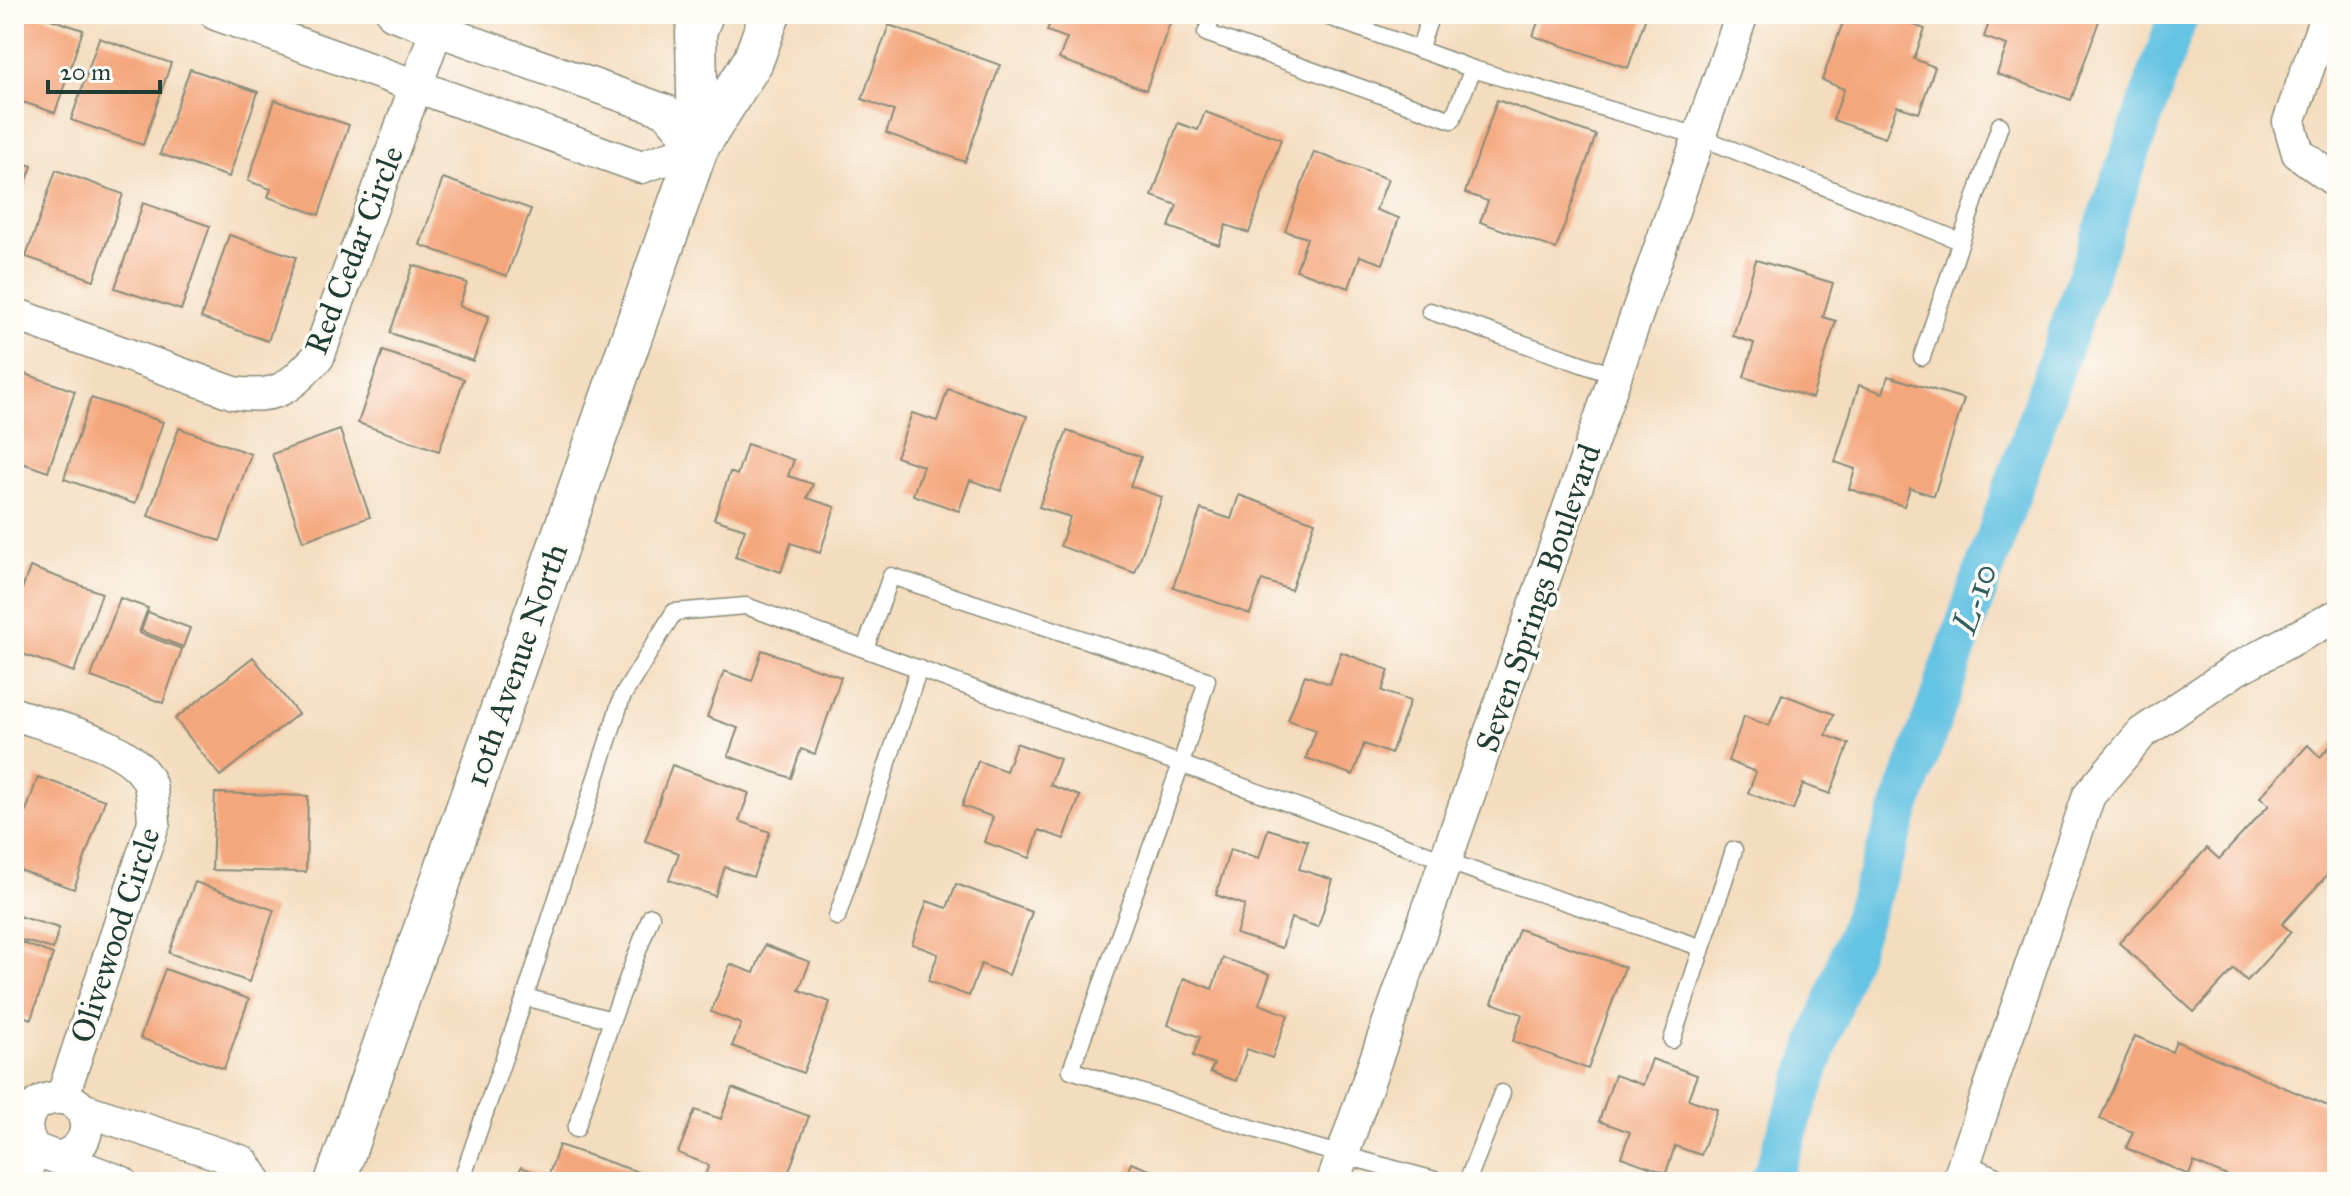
<svg xmlns="http://www.w3.org/2000/svg" width="2351" height="1196" font-family="'IM FELL Great Primer',serif">
	<style>
		.lines { fill: none; stroke-linecap: round; stroke-linejoin: round }
		.canal { stroke: #65c3e3; stroke-width: 40 }
		.building { fill: #f4a67c }
		.service-casing { stroke: #8a8c79; stroke-width: 19 }
		.minor-casing { stroke: #8a8c79; stroke-width: 35 }
		.tertiary-casing { stroke: #8a8c79; stroke-width: 43 }
		.service { stroke: #fff; stroke-width: 16 }
		.minor { stroke: #fff; stroke-width: 32 }
		.tertiary { stroke: #fff; stroke-width: 40 }
		.labels { text-anchor: middle; stroke-width: 7; stroke-linejoin: round; paint-order: stroke }
		.street-label { font-size: 32px; fill: #1f3d34; stroke: #fdfcf7 }
		.water-label { font-size: 34px; font-style: italic; fill: #305e60; stroke: #fdfcf7 }
	</style>
	<rect width="100%" height="100%" fill="#fdfcf7"/>
	<filter id="ink" filterUnits="userSpaceOnUse"><feTurbulence type="fractalNoise" baseFrequency=".0125" numOctaves="2"/><feDisplacementMap in="SourceGraphic" scale="16" xChannelSelector="R" yChannelSelector="G"/><feConvolveMatrix kernelMatrix="1 2 1 2 8 2 1 2 1" color-interpolation-filters="sRGB"/></filter>
	<filter id="wash" filterUnits="userSpaceOnUse"><feTurbulence type="fractalNoise" baseFrequency=".006" numOctaves="4" result="noise"/><feDisplacementMap in="SourceGraphic" scale="32" xChannelSelector="R" yChannelSelector="G"/><feGaussianBlur stdDeviation="1.8" result="paint"/><feColorMatrix in="noise" values="0 0 0 0 0 0 0 0 0 0 0 0 0 0 0 0 0 1.4 0 .05"/><feComposite in="paint" operator="in"/></filter>
	<g filter="url(#wash)">
		<rect width="100%" height="100%" fill="#f4dcbe"/>
		<g class="lines">
			<path class="canal" d="M1770,1182L2179,14"/>
		</g>
		<g id="blocks">
			<g class="building">
				<path d="M14,14H36L83,30L55,113L14,99Z"/>
				<path d="M1053,14H1173L1146,90L1059,59L1067,38L1047,31Z"/>
				<path d="M1541,14H1647L1628,68L1533,36Z"/>
				<path d="M1846,14H1883L1925,29L1914,59L1935,67L1919,113L1897,106L1885,138L1833,120L1844,89L1822,80Z"/>
				<path d="M1992,14H2078L2099,21L2071,100L1997,74L2007,45L1984,37Z"/>
				<path d="M889,25L1000,65L965,162L886,133L894,111L862,99Z"/>
				<path d="M99,38L171,63L143,145L71,120Z"/>
				<path d="M190,69L258,92L229,177L160,154Z"/>
				<path d="M275,100L349,125L319,215L268,197L271,189L248,181Z"/>
				<path d="M1497,100L1596,135L1556,249L1480,222L1488,201L1465,193Z"/>
				<path d="M1205,112L1281,139L1249,233L1226,225L1219,245L1169,227L1177,205L1152,196L1178,123L1198,130Z"/>
				<path d="M1314,152L1388,179L1376,210L1399,218L1383,264L1360,256L1349,288L1296,270L1307,238L1285,231Z"/>
				<path d="M14,160L32,166L14,217Z"/>
				<path d="M56,170L123,194L94,280L26,257Z"/>
				<path d="M443,178L531,209L507,276L420,245Z"/>
				<path d="M143,203L210,226L181,310L115,288Z"/>
				<path d="M229,235L296,257L268,341L201,318Z"/>
				<path d="M1756,260L1833,283L1823,317L1836,321L1812,398L1744,377L1754,343L1733,336Z"/>
				<path d="M413,265L467,283L459,306L489,316L473,361L390,333Z"/>
				<path d="M383,351L464,379L439,451L358,423Z"/>
				<path d="M14,370L75,391L48,472L14,460Z"/>
				<path d="M1888,376L1964,399L1934,496L1910,488L1904,506L1849,489L1855,469L1835,462L1859,385L1883,393Z"/>
				<path d="M948,389L1027,416L1001,491L970,480L959,511L913,495L923,466L896,457L912,413L937,421Z"/>
				<path d="M91,398L163,422L135,504L64,479Z"/>
				<path d="M179,428L251,454L220,541L148,516Z"/>
				<path d="M340,430L370,517L303,541L272,454Z"/>
				<path d="M1067,431L1141,457L1130,486L1162,497L1135,573L1060,546L1070,517L1039,507Z"/>
				<path d="M747,444L794,460L788,476L813,484L807,498L835,507L820,553L791,543L781,572L735,557L745,529L714,519L730,472L737,475Z"/>
				<path d="M1239,495L1315,522L1291,590L1262,580L1250,614L1173,587L1201,509L1231,519Z"/>
				<path d="M30,567L102,593L74,672L14,651V612Z"/>
				<path d="M120,598L148,608L139,633L182,649L163,703L91,677Z"/>
				<path d="M148,612L190,628L183,647L141,631Z"/>
				<path d="M762,650L841,677L815,754L801,749L791,778L728,756L738,728L707,717L724,671L752,681Z"/>
				<path d="M1341,652L1389,670L1382,691L1410,701L1391,754L1364,744L1353,775L1306,758L1316,730L1288,720L1305,675L1330,684Z"/>
				<path d="M253,657L298,714L220,776L175,719Z"/>
				<path d="M1782,694L1834,714L1826,735L1849,744L1830,794L1803,784L1793,810L1748,793L1756,772L1728,761L1744,716L1769,726Z"/>
				<path d="M2337,739V876L2331,871L2282,924L2291,932L2247,981L2234,969L2194,1012L2119,943L2207,848L2219,859L2269,805L2260,797L2308,745L2320,757Z"/>
				<path d="M1016,743L1060,759L1050,785L1080,796L1064,839L1039,830L1030,858L984,842L993,817L962,806L978,761L1006,771Z"/>
				<path d="M672,765L749,793L739,821L770,832L753,877L725,867L715,896L669,880L679,853L645,841Z"/>
				<path d="M38,777L105,800L74,889L14,868V845Z"/>
				<path d="M215,793L308,796L306,872L212,870Z"/>
				<path d="M1268,829L1308,841L1299,869L1333,880L1318,927L1291,918L1282,948L1236,934L1245,905L1216,895L1230,849L1259,858Z"/>
				<path d="M195,882L274,910L249,982L169,953Z"/>
				<path d="M956,884L1032,912L1009,975L981,964L969,996L928,981L938,954L912,944L927,901L947,908Z"/>
				<path d="M18,916L59,928L53,949L14,938Z"/>
				<path d="M1519,929L1625,967L1588,1069L1513,1041L1522,1014L1492,1003Z"/>
				<path d="M14,940L53,954L31,1019L14,1013Z"/>
				<path d="M765,945L810,962L799,990L830,1002L803,1073L732,1046L741,1024L711,1012L730,964L754,973Z"/>
				<path d="M1223,958L1270,974L1259,1004L1288,1015L1272,1058L1247,1049L1236,1081L1210,1072L1214,1064L1193,1056L1200,1037L1168,1025L1184,978L1212,989Z"/>
				<path d="M165,969L249,999L224,1069L140,1038Z"/>
				<path d="M2135,1036L2172,1052L2176,1041L2337,1110V1182H2241L2194,1162L2189,1175L2126,1148L2133,1132L2100,1119Z"/>
				<path d="M1652,1059L1697,1075L1688,1099L1717,1109L1701,1155L1675,1146L1666,1173L1621,1157L1630,1132L1599,1121L1615,1075L1643,1085Z"/>
				<path d="M732,1088L809,1116L785,1182L753,1179L752,1182H702L709,1165L678,1153L695,1110L721,1119Z"/>
				<path d="M559,1145L638,1172L635,1182H516L521,1167L548,1177Z"/>
				<path d="M1131,1163L1181,1182H1123Z"/>
			</g>
		</g>
	</g>
	<g filter="url(#ink)">
		<use href="#blocks" fill-opacity="0" stroke="#8a8c79" stroke-width="2"/>
		<g class="lines">
			<g class="service-casing">
				<g id="service">
					<path d="M1214,14L1206,33L1452,120L1473,69"/>
					<path d="M1321,14L1473,69L1698,136L1960,241"/>
					<path d="M1419,50L1431,14"/>
					<path d="M1430,311L1616,376"/>
					<path d="M1922,357L2000,125"/>
					<path d="M865,649L891,576L1207,680L1181,764L1071,1070L1295,1142L1442,1182"/>
					<path d="M837,917L919,668"/>
					<path d="M612,1020L525,997L622,697L674,612L746,606L1491,877L1700,947"/>
					<path d="M1672,1040L1734,850"/>
					<path d="M576,1129L612,1020L651,916"/>
					<path d="M461,1182L525,997"/>
					<path d="M1467,1182L1502,1093"/>
				</g>
			</g>
			<g class="minor-casing">
				<g id="minor">
					<path d="M216,14L641,167L698,148L666,111L393,14"/>
					<path d="M2327,14L2289,122L2298,153L2337,182"/>
					<path d="M14,314L234,393C279,399 288,388 318,357L442,14"/>
					<path d="M14,714C51,727 136,744 150,785C153,796 153,810 154,822L62,1098"/>
					<path d="M79,1108L243,1162L256,1182"/>
					<path d="M62,1157C75,1152 84,1144 86,1130C90,1076 0,1095 34,1149L121,1182"/>
					<path d="M1963,1170L1990,1182"/>
					<path d="M22,1182L34,1149"/>
					<path d="M1333,1182L1742,14"/>
					<path d="M1958,1182L2089,795L2142,733L2238,668L2337,616"/>
				</g>
			</g>
			<g class="tertiary-casing">
				<g id="tertiary">
					<path d="M698,148L696,32L703,14"/>
					<path d="M335,1182L698,148L753,61L770,14"/>
				</g>
			</g>
			<use href="#service" class="service"/>
			<use href="#minor" class="minor"/>
			<use href="#tertiary" class="tertiary"/>
		</g>
	</g>
	<g class="labels">
		<g class="street-label">
			<text transform="translate(354 250) rotate(-69)" y="11">Red Cedar Circle</text>
			<text transform="translate(1538 598) rotate(-71)" y="11">Seven Springs Boulevard</text>
			<text transform="translate(516 665) rotate(-71)" y="11">10th Avenue North</text>
			<text transform="translate(115 935) rotate(-72)" y="11">Olivewood Circle</text>
		</g>
		<g class="water-label">
			<text transform="translate(1974 598) rotate(-71)" y="12">L-10</text>
		</g>
	</g>
	<rect width="2351" height="1196" fill="none" stroke="#fdfcf7" stroke-width="48"/>
	<path d="M48 80v12h112v-12" fill="none" stroke="#1f3d34" stroke-width="4"/>
	<text x="60" y="80" font-size="24" fill="#1f3d34" stroke="#fdfcf7" stroke-width="6" paint-order="stroke">20 m</text>
</svg>
